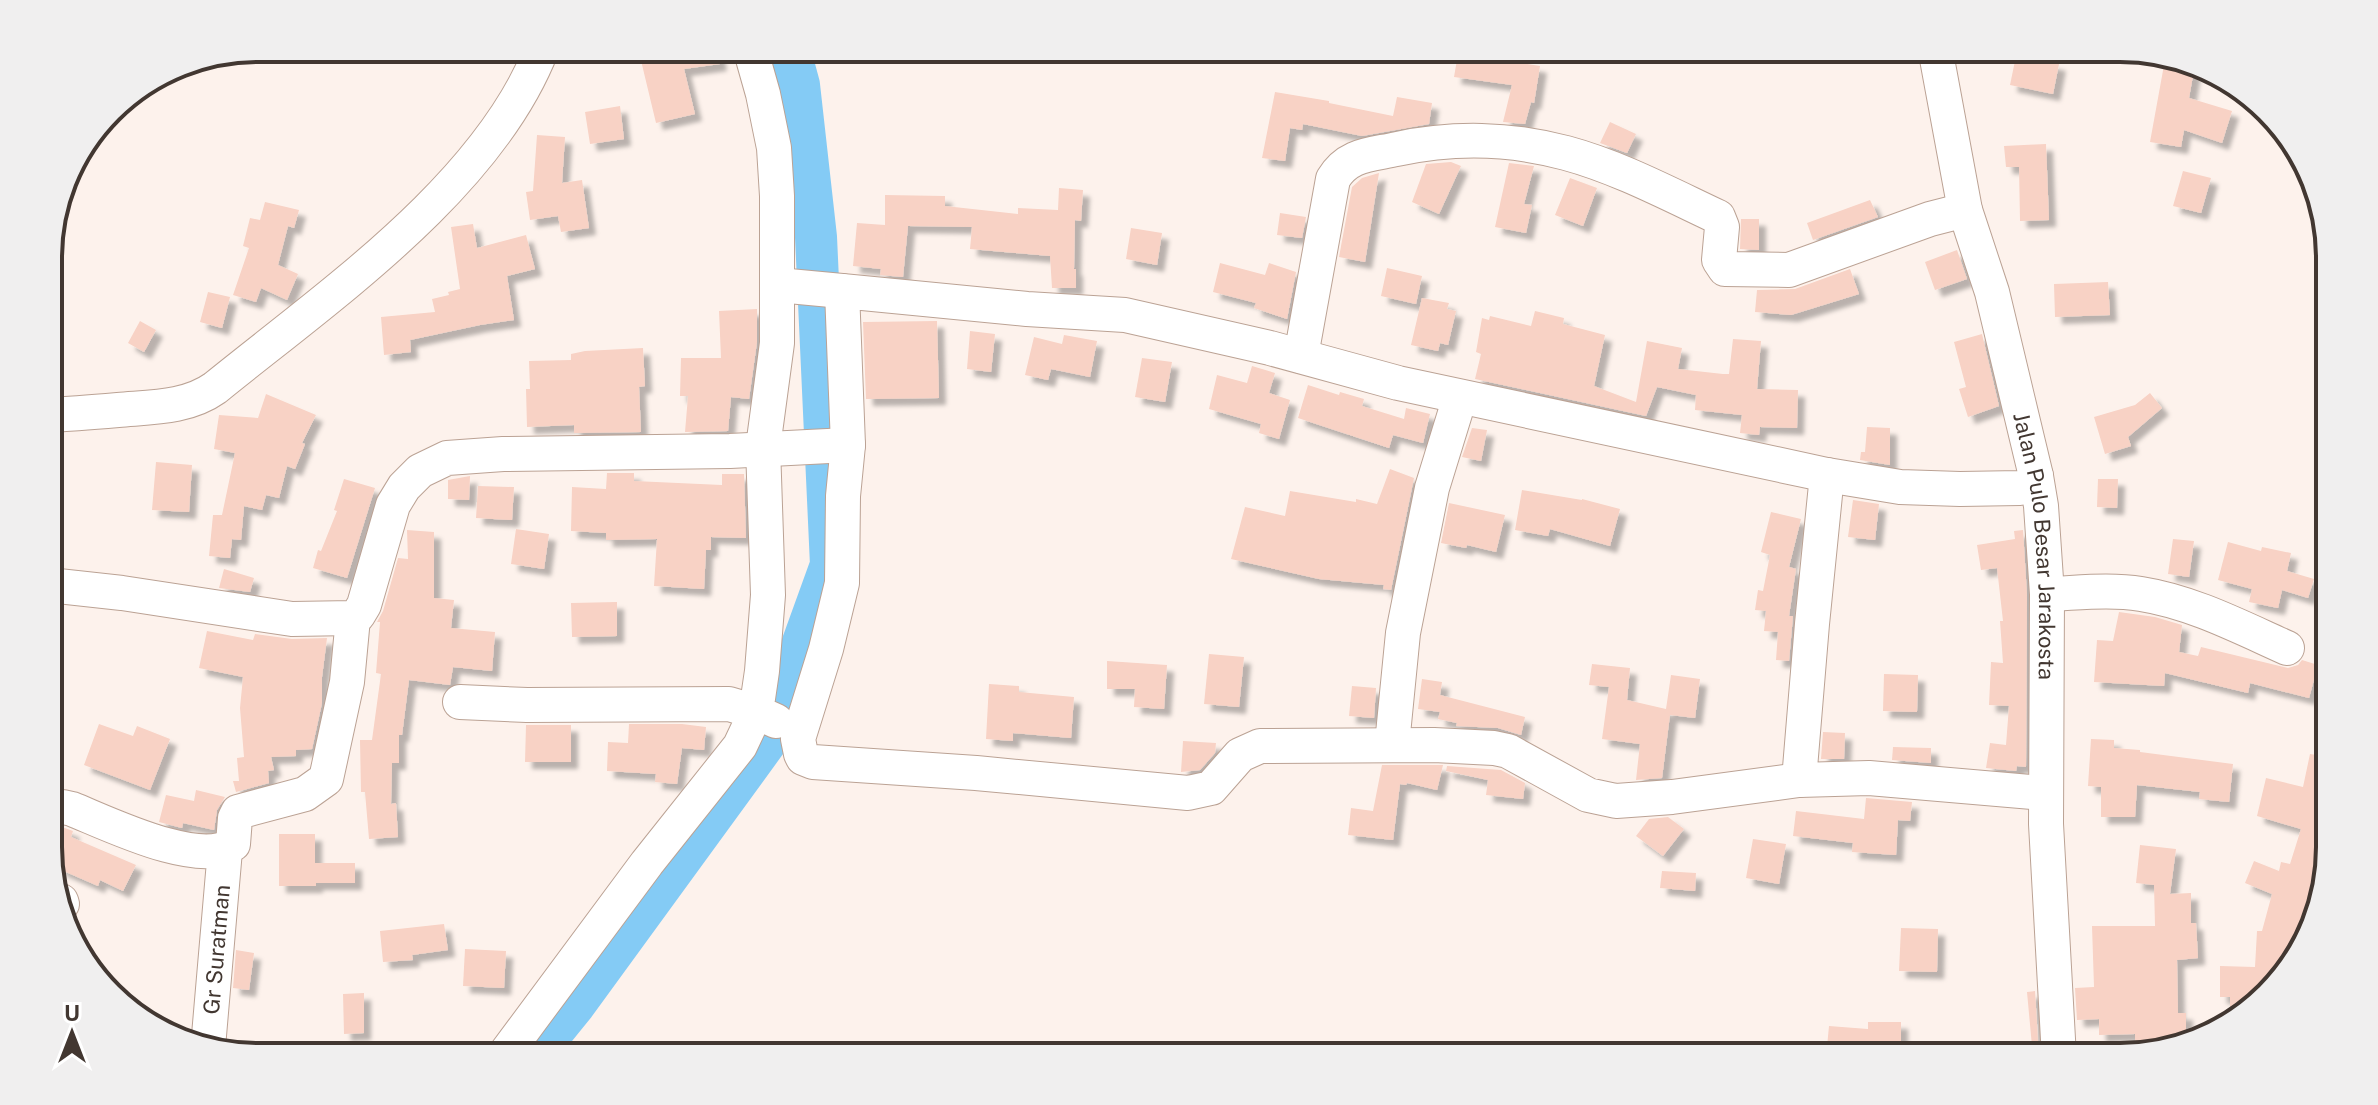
<svg xmlns="http://www.w3.org/2000/svg" width="2378" height="1105" font-family="'Public Sans',sans-serif">
	<style>
		.lines { fill: none; stroke-linecap: round; stroke-linejoin: round }
		.river { stroke: #84cbf5; stroke-width: 42 }
		.building { fill: #f8d2c5; filter: url(#shadow) }
		.minor-casing { stroke: #bba294; stroke-width: 36 }
		.minor { stroke: #fff; stroke-width: 34 }
		.labels { text-anchor: middle; stroke-width: 6; stroke-linejoin: round; paint-order: stroke }
		.street-label { font-size: 22px; fill: #423731; stroke: #fff }
		.rim { fill: none; stroke: #423731; stroke-width: 4 }
	</style>
	<defs>
		<filter id="shadow"><feDropShadow dx="7" dy="7" stdDeviation="2" flood-color="#0004"/></filter>
	</defs>
	<rect width="100%" height="100%" fill="#fdf2ec"/>
	<g class="lines">
		<path class="river" d="M532,1057L575,1004L768,739L831,565L816,237L799,85L789,48"/>
	</g>
	<g class="building">
		<path d="M638,48H717L720,64L684,69L695,114L656,123Z"/>
		<path d="M1459,48H1486L1484,57L1540,66L1534,103L1531,102L1525,124L1503,122L1512,85L1454,77Z"/>
		<path d="M2016,56L2059,64L2053,94L2010,85Z"/>
		<path d="M2164,65L2194,70L2189,98L2232,111L2222,143L2184,130L2181,147L2150,142Z"/>
		<path d="M1275,92L1329,101V103L1393,116L1397,97L1432,103L1429,124L1362,136L1303,124L1302,130L1290,128L1285,161L1262,158Z"/>
		<path d="M620,106L624,139L590,144L585,112Z"/>
		<path d="M1610,122L1636,134L1627,153L1600,143Z"/>
		<path d="M537,135L565,137L562,183L582,180L589,228L561,232L558,216L530,220L526,192L533,191Z"/>
		<path d="M2046,144L2049,220L2020,221L2019,167H2006L2004,146Z"/>
		<path d="M1451,162L1461,166L1439,214L1412,202L1426,164Z"/>
		<path d="M1509,163L1534,166L1524,204L1532,205L1526,233L1495,227Z"/>
		<path d="M2183,171L2211,178L2201,213L2173,206Z"/>
		<path d="M1379,173L1365,262L1339,257L1352,187L1362,178Z"/>
		<path d="M1570,178L1597,188L1583,226L1555,215Z"/>
		<path d="M1059,188L1083,190L1081,221L1075,220L1074,269H1076V288H1052L1050,256L970,249L972,227L908,226L903,277L880,275L881,269L853,266L857,223L885,225V195L945,196V206L1018,214V208L1058,210Z"/>
		<path d="M1870,200L1878,217L1813,240L1807,223Z"/>
		<path d="M265,202L299,210L294,228L288,226L278,265L298,274L287,300L261,288L256,302L233,295L249,248L243,246L250,218L260,220Z"/>
		<path d="M1280,213L1306,217L1302,238L1277,235Z"/>
		<path d="M1741,219H1759V250L1740,249Z"/>
		<path d="M473,224L477,248L526,235L535,269L507,276L514,320L480,325L410,340L411,352L384,355L381,317L435,312L432,299L449,295L448,292L460,289L451,227Z"/>
		<path d="M1131,228L1162,233L1157,265L1126,259Z"/>
		<path d="M1957,250L1967,279L1935,290L1925,262Z"/>
		<path d="M1220,263L1265,275L1269,263L1296,272L1287,319L1254,308L1256,303L1213,292Z"/>
		<path d="M1387,268L1422,276L1416,304L1381,296Z"/>
		<path d="M1850,269L1859,294L1791,315L1755,312L1757,290L1795,289Z"/>
		<path d="M2108,282L2110,315L2055,317L2054,284Z"/>
		<path d="M208,292L230,297L222,328L200,322Z"/>
		<path d="M1422,298L1449,303L1447,309L1456,311L1448,345L1440,343L1438,351L1411,345Z"/>
		<path d="M757,309V342L749,399L731,397L728,431L685,432L688,396H680L681,358H721L719,311Z"/>
		<path d="M1535,311L1564,318L1563,324L1605,335L1594,386L1636,402L1647,341L1682,348L1678,369L1723,374H1729L1733,339L1761,341L1757,389L1798,390L1797,428L1760,427L1759,435L1740,433L1742,415L1695,410L1696,395L1657,387L1646,416L1475,379L1481,354L1476,352L1482,318L1489,320L1490,316L1531,326Z"/>
		<path d="M140,321L156,330L144,352L128,343Z"/>
		<path d="M937,321L939,398L866,399L863,322Z"/>
		<path d="M970,331L995,334L991,372L967,369Z"/>
		<path d="M1982,334L1999,406L1968,417L1959,389L1966,387L1954,342Z"/>
		<path d="M1064,335L1097,341L1090,377L1051,369L1048,380L1025,375L1034,337L1062,344Z"/>
		<path d="M643,348L645,386L639,387L641,432L574,433V425L527,427L526,389H530L529,361L571,360V354L585,351Z"/>
		<path d="M1142,358L1172,362L1165,402L1135,397Z"/>
		<path d="M1252,366L1275,373L1269,393L1290,400L1279,439L1259,433L1261,424L1209,409L1217,375L1247,383Z"/>
		<path d="M1308,385L1339,395L1340,392L1364,399L1362,406L1404,419L1406,408L1430,414L1423,443L1393,435L1389,448L1298,418Z"/>
		<path d="M2150,393L2162,408L2128,437L2131,446L2105,454L2094,417L2135,405Z"/>
		<path d="M266,394L316,415L302,443L305,444L295,469L287,466L279,498L266,495L262,510L244,506L241,540L232,539L230,558L209,556L213,515H222L235,453L214,449L219,415L258,418Z"/>
		<path d="M1867,427L1890,428V465L1860,460L1861,452H1865Z"/>
		<path d="M1472,428L1487,430L1481,461L1462,457Z"/>
		<path d="M156,462L192,465L189,512L152,510Z"/>
		<path d="M1390,469L1414,478L1391,590L1383,589L1384,585L1319,579L1231,559L1245,507L1285,516L1290,491L1356,502V499L1377,504Z"/>
		<path d="M607,473H634V481L722,485V474H744L746,538L711,537V550H706L704,589L654,586L657,539L606,540V533L571,531L572,487L606,489Z"/>
		<path d="M470,476L469,500L448,499V480Z"/>
		<path d="M344,479L375,488L347,578L313,568L318,550L321,551L337,511L334,510Z"/>
		<path d="M2098,479H2118L2117,508L2097,507Z"/>
		<path d="M478,486L514,487L512,520L476,518Z"/>
		<path d="M1522,490L1582,500V499L1620,509L1610,546L1550,529L1548,536L1515,530Z"/>
		<path d="M1853,500L1879,504L1875,540L1848,537Z"/>
		<path d="M1449,503L1505,515L1496,552L1467,545L1466,548L1441,543Z"/>
		<path d="M1771,512L1801,519L1789,567L1796,569L1789,616H1793L1789,661L1776,660L1778,632L1764,631L1766,611L1755,610L1758,590L1763,591L1770,555L1761,552Z"/>
		<path d="M516,529L549,534L544,569L511,564Z"/>
		<path d="M407,530L434,532V598L454,600L451,628L495,632L492,671L453,667L450,685L409,680L402,735H399V763H392L391,804L396,803L398,837L369,839L365,792H361L360,740H372L381,674L376,673L380,622H377L383,611L398,558L408,559Z"/>
		<path d="M2023,530L2027,595L2026,767L2017,766L2016,771L1986,768L1990,743L2006,745L2009,706L1989,705L1991,662L2003,663L2000,621H2003L1997,568L1981,570L1977,545L2015,539L2014,531Z"/>
		<path d="M2173,539L2194,541L2189,577L2168,574Z"/>
		<path d="M2228,542L2261,551L2262,547L2291,553L2287,571L2314,579L2308,598L2282,590L2278,608L2249,602L2252,589L2218,580Z"/>
		<path d="M224,569L254,578L250,592L219,588Z"/>
		<path d="M617,602V636L572,637L571,603Z"/>
		<path d="M2119,612L2155,617L2182,625L2179,652L2198,656L2201,647L2288,668L2298,665L2302,660L2318,665L2309,698L2250,683L2248,693L2165,673L2164,686L2094,682L2097,640L2113,641Z"/>
		<path d="M207,631L253,640L255,634L292,639L327,638L322,677V703L312,749L296,750V756L271,757L274,770L268,771L269,783L236,792L233,781H239L237,758L244,757L240,708L243,677L199,668Z"/>
		<path d="M1209,654L1244,657L1239,707L1204,704Z"/>
		<path d="M1107,661L1167,665L1164,709L1134,707L1135,689H1107Z"/>
		<path d="M1592,664L1630,668L1627,700L1666,709L1671,675L1700,679L1695,718L1670,715L1662,778L1636,780L1640,744L1602,739L1609,687L1589,685Z"/>
		<path d="M1884,674L1918,675L1917,712L1883,711Z"/>
		<path d="M1422,679L1442,682L1440,695L1525,717L1521,735L1498,728L1456,726L1457,723L1438,719L1440,712L1418,709Z"/>
		<path d="M989,684L1019,686V692L1074,697L1071,738L1013,733V741L986,739Z"/>
		<path d="M1352,686L1376,688L1374,718L1349,716Z"/>
		<path d="M99,724L133,736L137,726L170,739L150,790L84,765Z"/>
		<path d="M629,724H682L706,727L704,750L682,748L677,784L655,782L656,774L607,771L608,742L628,743Z"/>
		<path d="M526,725H571V762H525Z"/>
		<path d="M1823,732L1845,733L1844,759H1821Z"/>
		<path d="M2091,739L2114,740V748L2140,750V752L2233,764L2229,802L2199,799L2200,792L2137,785L2135,817H2101V787L2088,786Z"/>
		<path d="M1183,741L1216,743L1215,753L1200,770L1181,772Z"/>
		<path d="M1893,747L1931,748V763L1892,760Z"/>
		<path d="M2310,754L2330,757V847L2314,928L2237,1021L2230,1024V997H2220V966L2255,967L2257,931H2262L2272,894L2245,883L2254,861L2279,871L2281,862L2290,864L2301,829L2257,816L2266,778L2303,787Z"/>
		<path d="M1382,765H1443L1437,790L1407,783L1406,785L1400,784L1393,840L1348,835L1351,808L1373,811Z"/>
		<path d="M1447,766L1501,770L1525,783L1523,799L1486,795L1488,780L1446,771Z"/>
		<path d="M196,790L225,797L217,810L214,830L183,823L182,828L159,822L166,795L194,801Z"/>
		<path d="M1866,798L1912,802L1910,821L1898,820L1896,855L1852,852L1853,843L1793,836L1796,811L1864,819Z"/>
		<path d="M1668,817L1684,829L1663,856L1636,836L1649,819Z"/>
		<path d="M62,827L73,831L71,837L136,865L123,891L100,880L98,886L59,869L60,867L50,862V829Z"/>
		<path d="M279,834H315V863H355V883H316V886H279Z"/>
		<path d="M1753,839L1786,844L1779,884L1746,878Z"/>
		<path d="M2140,845L2176,849L2170,894L2191,893V923H2196L2198,958L2177,960L2178,1013H2186V1039L2135,1056V1034L2099,1035V1019L2077,1020L2075,988L2094,987L2092,926H2155L2154,885L2136,883Z"/>
		<path d="M1662,871L1696,873L1695,891L1660,888Z"/>
		<path d="M444,924L448,950L412,955L413,960L383,962L380,931Z"/>
		<path d="M1901,928L1938,929L1937,972L1899,971Z"/>
		<path d="M465,949L506,951L504,988L463,986Z"/>
		<path d="M236,950L254,953L249,990L233,988Z"/>
		<path d="M2035,991L2039,1057H2033L2027,992Z"/>
		<path d="M364,993V1033L344,1034L343,994Z"/>
		<path d="M1868,1022H1901V1054L1826,1057L1829,1026L1868,1029Z"/>
	</g>
	<g class="lines">
		<g class="minor-casing">
			<g id="minor">
				<path d="M750,48L763,94L774,148L777,196V343L763,447L768,595L762,671L756,712L776,721"/>
				<path id="s1" d="M1935,48L1965,210L1992,292L2036,476L2041,506L2047,594L2046,824L2059,1057"/>
				<path d="M778,285L842,291"/>
				<path d="M1301,356L1333,179C1348,154 1370,155 1397,149C1452,137 1511,138 1566,153C1618,167 1669,194 1718,217L1722,227L1719,260L1725,269L1789,270L1930,219L1965,210"/>
				<path d="M49,415C72,414 95,412 118,410C151,407 187,408 215,388C327,297 489,186 542,48"/>
				<path d="M1827,475L1812,624L1799,780L1869,778L2043,793L2046,790"/>
				<path d="M49,585L122,593L292,619L353,618L358,615L364,605L393,505L404,487L420,471L447,458L503,454L730,451L848,445"/>
				<path d="M2047,594C2078,593 2110,589 2141,594C2192,602 2240,627 2287,648"/>
				<path d="M460,702L527,705L729,704L756,712L740,746L647,863L503,1057"/>
				<path d="M1392,744L1403,633L1432,488L1460,397"/>
				<path d="M1799,780L1672,797L1616,801L1588,795L1508,751L1494,748L1434,745L1260,746L1240,755L1211,788L1188,793L976,773L813,762L803,758L801,754L798,739L826,649L842,583L843,496L848,445L842,291L1027,309L1125,315L1270,348L1398,383L1827,475L1900,487L1960,489L2020,488L2033,485L2036,476"/>
				<path d="M50,809L63,807L72,809C107,823 200,869 233,844L235,818L238,812L305,794L326,779L347,682L353,618"/>
				<path d="M61,901L62,904"/>
				<path id="s2" d="M208,1047L225,850"/>
			</g>
		</g>
		<use href="#minor" class="minor"/>
	</g>
	<g class="labels">
		<g class="street-label">
			<text dy="8" stroke="none"><textPath href="#s1" startOffset="510">Jalan Pulo Besar Jarakosta</textPath></text>
			<text dy="8" stroke="none"><textPath href="#s2" startOffset="98">Gr Suratman</textPath></text>
		</g>
	</g>
	<path d="M0 0H2378V1105H0ZM258 62H2120A196 196 0 0 1 2316 258V847A196 196 0 0 1 2120 1043H258A196 196 0 0 1 62 847V258A196 196 0 0 1 258 62Z" fill="#f0efef" fill-rule="evenodd"/>
	<path class="rim" d="M258 62H2120A196 196 0 0 1 2316 258V847A196 196 0 0 1 2120 1043H258A196 196 0 0 1 62 847V258A196 196 0 0 1 258 62Z"/>
	<g transform="translate(72 1033)" stroke="#ffffff" stroke-width="6" paint-order="stroke">
	<path d="M0-6L14 30L0 20L-14 30Z" fill="#423731"/>
	<text y="-12" font-size="22" font-weight="bold" text-anchor="middle" fill="#423731">U</text>
	</g>
</svg>
